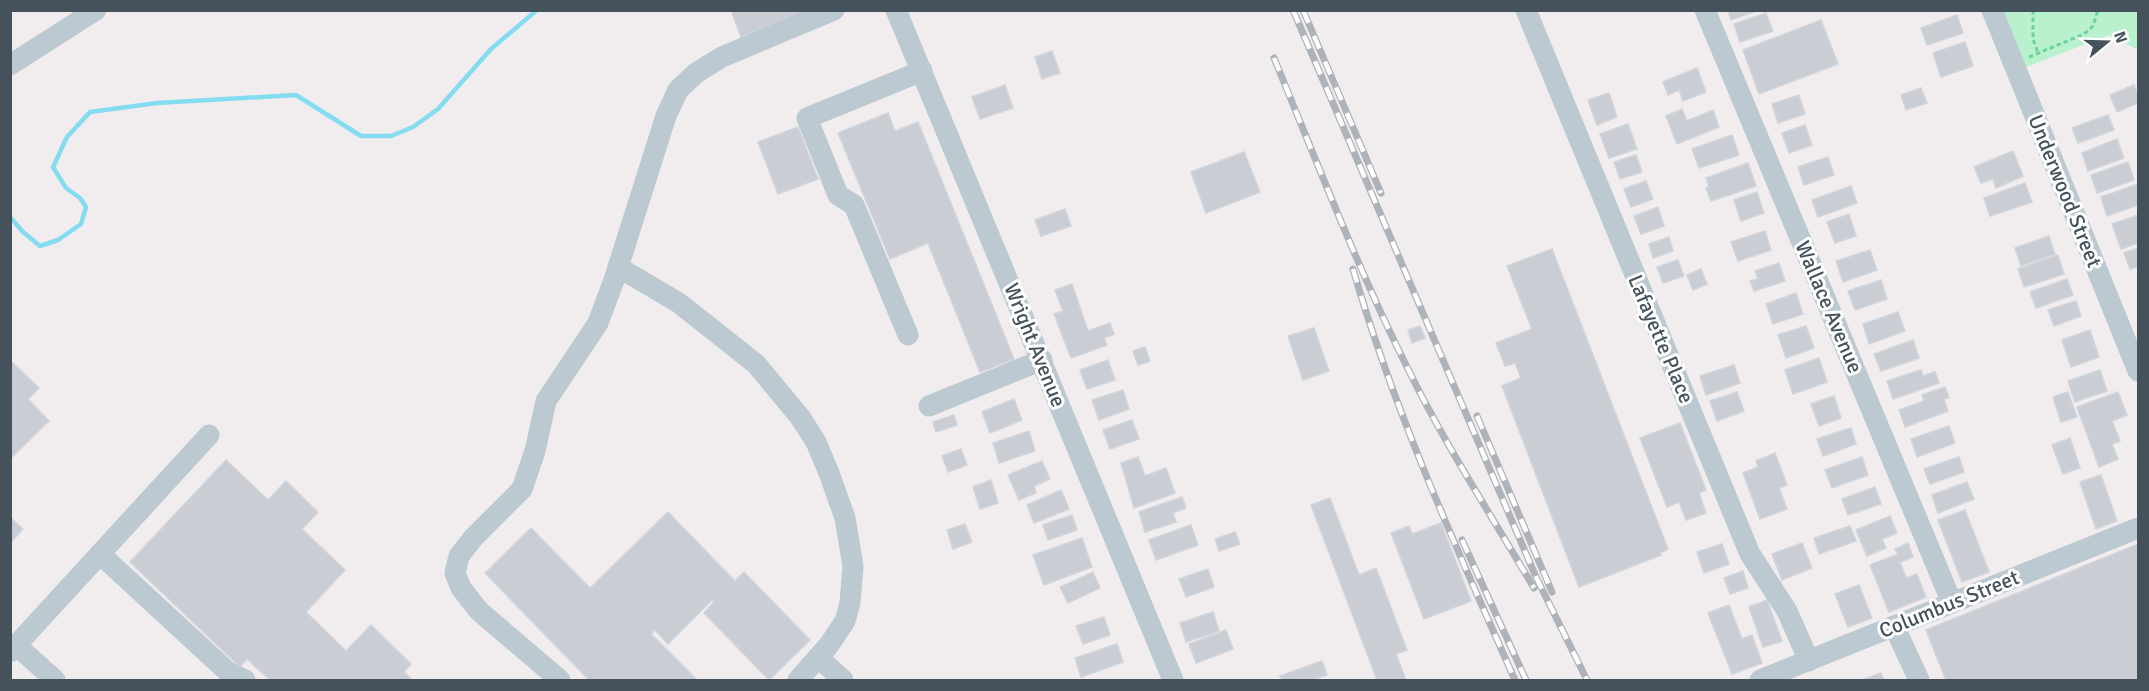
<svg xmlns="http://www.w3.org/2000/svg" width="2149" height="691" font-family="Signika,sans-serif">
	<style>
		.green { fill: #b9f1ce }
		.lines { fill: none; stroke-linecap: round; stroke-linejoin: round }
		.stream { stroke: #84dcf0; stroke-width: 4.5 }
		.building { fill: #cacdd3; stroke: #d1d4da; stroke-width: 1.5 }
		.path { stroke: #6fd19f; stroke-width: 3; stroke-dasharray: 4.5 3; stroke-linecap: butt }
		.minor { stroke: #bdc9d1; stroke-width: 21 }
		.rail-casing { stroke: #afb3b9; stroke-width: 7 }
		.rail { stroke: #fff; stroke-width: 4.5; stroke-dasharray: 14; stroke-linecap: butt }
		.labels { text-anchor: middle; stroke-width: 6; stroke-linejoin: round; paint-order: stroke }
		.street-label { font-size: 21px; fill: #45525c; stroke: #fff }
	</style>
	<rect width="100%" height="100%" fill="#f1edee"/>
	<path class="green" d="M2002,11H2138V50L2109,35L2026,67Z"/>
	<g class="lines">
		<path class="stream" d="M10,217L23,232L40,246L58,240L81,224L86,207L80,198L66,188L53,167L67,137L90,112L157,103L296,95L361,136H391L413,127L438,109L491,49L537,10"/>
	</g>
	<g class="building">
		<path d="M731,10H811L741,37Z"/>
		<path d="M1728,10H1759L1731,20Z"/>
		<path d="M1766,13L1773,31L1740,42L1734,24Z"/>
		<path d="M1957,15L1963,33L1927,45L1921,28Z"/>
		<path d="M1821,20L1838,64L1759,94L1743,50Z"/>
		<path d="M1965,42L1973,66L1941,77L1933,53Z"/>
		<path d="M1052,51L1060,73L1042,79L1035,57Z"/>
		<path d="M1697,68L1706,92L1683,101L1679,90L1668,95L1663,82Z"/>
		<path d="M1005,85L1013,108L980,119L972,97Z"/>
		<path d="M2134,85L2138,96V103L2117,112L2110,95Z"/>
		<path d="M1921,88L1927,103L1906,110L1901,95Z"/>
		<path d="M1609,93L1617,117L1597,125L1588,100Z"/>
		<path d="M1799,95L1805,114L1778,123L1772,104Z"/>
		<path d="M1682,109L1687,121L1713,110L1719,127L1677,144L1666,116Z"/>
		<path d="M888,113L895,131L918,122L1014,359L980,372L928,243L890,259L838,133Z"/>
		<path d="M2108,115L2114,130L2078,143L2072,128Z"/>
		<path d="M1628,124L1637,149L1609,158L1600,134Z"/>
		<path d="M1805,125L1812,145L1789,153L1782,133Z"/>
		<path d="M798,127L818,179L778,194L758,142Z"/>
		<path d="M1732,135L1739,155L1699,168L1692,149Z"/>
		<path d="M2117,139L2124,158L2088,171L2082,153Z"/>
		<path d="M2013,151L2023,176L1996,188L1993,179L1981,183L1974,167Z"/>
		<path d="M1244,152L1260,192L1206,213L1191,172Z"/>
		<path d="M1636,155L1642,172L1620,179L1614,162Z"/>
		<path d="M1828,157L1834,175L1804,185L1798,167Z"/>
		<path d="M2128,162L2134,180L2097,193L2091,175Z"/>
		<path d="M1748,163L1756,186L1711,201L1706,188L1709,187L1706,178Z"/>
		<path d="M1646,181L1653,199L1631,207L1624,189Z"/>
		<path d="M2025,183L2032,202L1990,216L1984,198Z"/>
		<path d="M2138,184V205L2107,216L2101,197Z"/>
		<path d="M1851,186L1857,203L1818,217L1812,200Z"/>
		<path d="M1757,192L1764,213L1741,221L1734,200Z"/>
		<path d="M1658,207L1664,226L1641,234L1634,216Z"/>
		<path d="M1065,209L1071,226L1041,236L1035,220Z"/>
		<path d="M1849,214L1856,236L1835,243L1827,222Z"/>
		<path d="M2138,215V243L2121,249L2112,224Z"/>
		<path d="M1765,231L1771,250L1738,261L1731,242Z"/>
		<path d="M2049,236L2055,254L2021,266L2015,248Z"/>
		<path d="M1669,237L1673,251L1653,258L1649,244Z"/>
		<path d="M2138,248V267L2130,269L2124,253Z"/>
		<path d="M1552,249L1668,549L1660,553L1661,555L1579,587L1502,386L1521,378L1515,363L1505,366L1496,343L1532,329L1507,266Z"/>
		<path d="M1870,250L1877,270L1843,282L1836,261Z"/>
		<path d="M2058,255L2064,274L2024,287L2018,269Z"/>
		<path d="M1678,260L1684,276L1663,283L1657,267Z"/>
		<path d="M1779,263L1785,281L1754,291L1750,281L1758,279L1755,271Z"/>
		<path d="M1701,269L1707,284L1693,290L1687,275Z"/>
		<path d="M2067,279L2073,295L2036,308L2030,292Z"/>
		<path d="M1881,280L1887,299L1855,310L1848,291Z"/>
		<path d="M1072,284L1088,331L1110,323L1114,334L1104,338L1107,345L1071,358L1054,314L1063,311L1055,290Z"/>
		<path d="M1796,293L1803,314L1773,324L1766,304Z"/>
		<path d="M2076,301L2081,316L2054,326L2048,310Z"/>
		<path d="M1898,312L1905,331L1869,344L1863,324Z"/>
		<path d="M1420,326L1425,338L1412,343L1408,330Z"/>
		<path d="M1806,326L1814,348L1786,358L1778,335Z"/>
		<path d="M1314,328L1329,371L1303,380L1288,336Z"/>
		<path d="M2090,330L2099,357L2071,367L2062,340Z"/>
		<path d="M1913,340L1919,358L1881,371L1874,354Z"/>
		<path d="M1145,347L1150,361L1138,365L1133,351Z"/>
		<path d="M1819,358L1827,382L1793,394L1785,370Z"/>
		<path d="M10,360L39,388L28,399L49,421L10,459Z"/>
		<path d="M1108,360L1115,380L1087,389L1080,370Z"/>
		<path d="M1734,365L1740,383L1706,395L1700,376Z"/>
		<path d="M1921,370L1923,376L1935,372L1939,383L1893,399L1887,381Z"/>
		<path d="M2100,370L2107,391L2075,402L2068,381Z"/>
		<path d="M1945,387L1949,398L1944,399L1948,411L1905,427L1899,410L1924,401L1922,395Z"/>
		<path d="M1123,390L1129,409L1099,420L1092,400Z"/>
		<path d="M1737,392L1744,411L1717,421L1710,401Z"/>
		<path d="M2068,392L2077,417L2061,422L2053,397Z"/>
		<path d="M2118,392L2127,415L2112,421L2120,441L2112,444L2118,459L2099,467L2077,407Z"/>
		<path d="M1834,396L1841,418L1819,426L1811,404Z"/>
		<path d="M1014,399L1022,420L990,433L982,412Z"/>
		<path d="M954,415L957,425L936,432L933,422Z"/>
		<path d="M1132,420L1139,439L1110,449L1103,430Z"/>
		<path d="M1680,423L1706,490L1699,493L1706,513L1686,520L1679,502L1667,507L1640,438Z"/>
		<path d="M1949,426L1955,443L1917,457L1911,439Z"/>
		<path d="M1851,428L1856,444L1823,456L1817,439Z"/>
		<path d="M1029,431L1035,451L999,463L993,443Z"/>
		<path d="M2070,438L2080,468L2063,474L2052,445Z"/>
		<path d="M961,449L967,465L948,472L942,456Z"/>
		<path d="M1775,453L1787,485L1779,488L1787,509L1760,519L1743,473L1758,467L1756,461Z"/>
		<path d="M1138,457L1145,476L1166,468L1175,493L1134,508L1121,463Z"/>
		<path d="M1862,457L1868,475L1832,488L1825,470Z"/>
		<path d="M1959,457L1964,472L1930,484L1924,469Z"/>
		<path d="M226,460L268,500L286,481L318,512L302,529L345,570L306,612L346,651L371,625L411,664L404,672L412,680H270L247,659L240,667L130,562Z"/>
		<path d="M1042,461L1050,479L1034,486L1036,493L1019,500L1008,475Z"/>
		<path d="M2101,475L2117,521L2096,529L2080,482Z"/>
		<path d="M991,480L998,503L980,509L973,487Z"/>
		<path d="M1967,482L1974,499L1938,513L1932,495Z"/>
		<path d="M1875,487L1881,504L1848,515L1842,499Z"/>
		<path d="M1061,490L1069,509L1034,523L1027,505Z"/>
		<path d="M1182,497L1186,508L1173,513L1176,522L1145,532L1139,512Z"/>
		<path d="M1330,498L1359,575L1376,568L1407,650L1396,654L1406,680H1377L1311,505Z"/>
		<path d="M1965,510L1989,572L1962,582L1938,520Z"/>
		<path d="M668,512L735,581L744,572L810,640L769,680L704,613L714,602L712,600L668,644L655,630L651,634L697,680H589L485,573L531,528L590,588Z"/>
		<path d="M1072,515L1077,530L1048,540L1043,525Z"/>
		<path d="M1890,516L1897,533L1882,539L1886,548L1867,556L1856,530Z"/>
		<path d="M10,517L23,529L10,543Z"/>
		<path d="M1441,523L1471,601L1424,619L1391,533L1409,526L1412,534Z"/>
		<path d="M965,524L972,542L953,549L947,530Z"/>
		<path d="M1191,525L1198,545L1156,560L1149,540Z"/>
		<path d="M1850,526L1856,541L1819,554L1814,538Z"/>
		<path d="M1235,532L1240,544L1219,551L1215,539Z"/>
		<path d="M1082,538L1092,567L1044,585L1033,555Z"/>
		<path d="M1802,543L1812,568L1782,580L1772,554Z"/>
		<path d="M1908,543L1913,557L1900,562L1906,578L1917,574L1926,597L1889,612L1870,565L1898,554L1895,549Z"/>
		<path d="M1722,544L1729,564L1704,573L1697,552Z"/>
		<path d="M2138,544V680H1946L1926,630Z"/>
		<path d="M1208,569L1214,587L1186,597L1179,579Z"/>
		<path d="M1743,571L1748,588L1730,594L1724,578Z"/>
		<path d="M1093,572L1100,588L1068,603L1060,587Z"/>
		<path d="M1859,585L1872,618L1848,627L1835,594Z"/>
		<path d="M1767,600L1782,641L1763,647L1749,607Z"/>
		<path d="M1729,605L1742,639L1752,635L1762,663L1732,674L1708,613Z"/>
		<path d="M1213,612L1219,631L1186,642L1180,623Z"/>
		<path d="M1104,617L1110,635L1083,644L1076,626Z"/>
		<path d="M1226,630L1233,649L1196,663L1189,644Z"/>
		<path d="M1117,644L1123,662L1081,677L1075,658Z"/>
		<path d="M1322,661L1327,675L1311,680H1282L1280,676Z"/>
		<path d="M1881,673L1884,680H1862Z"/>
	</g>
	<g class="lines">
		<g class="path">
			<path d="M2033,10V39L2038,53"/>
			<path d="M2029,57L2084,34L2093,26L2098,10"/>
		</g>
		<g class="minor">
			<path d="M896,10L1173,680"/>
			<path d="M1526,10L1750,554L1787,611L1809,661"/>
			<path d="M1705,10L1952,603"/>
			<path d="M1992,10L2138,371"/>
			<path d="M10,65L96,10"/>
			<path d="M618,267L679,303L756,364L800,417L816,442L829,473L845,518L853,566L850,603L845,621L829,645L798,680"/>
			<path d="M908,335L854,205L838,195L807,118L922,71"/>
			<path d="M929,406L1042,360"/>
			<path d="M100,554L228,672L245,680"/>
			<path d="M1894,626L1919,680"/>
			<path d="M16,645L55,680"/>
			<path d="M10,652L209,435"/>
			<path d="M818,657L843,680"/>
			<path d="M560,680L479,611L461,588L455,573L459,556L474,537L522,489L535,451L546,401L598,323L614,280L666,116L678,90L696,73L722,57L834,10"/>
			<path d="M1760,680L2138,528"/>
		</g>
		<g class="rail-casing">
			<g id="rail">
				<path d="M1293,10L1536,577L1587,680"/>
				<path d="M1303,10L1381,193"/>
				<path d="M1274,58C1317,162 1357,267 1407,367C1444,443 1491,515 1534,588"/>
				<path d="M1353,269C1394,411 1455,545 1515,680"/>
				<path d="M1477,416L1552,592"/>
				<path d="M1462,540L1526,680"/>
			</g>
		</g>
		<use href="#rail" class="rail"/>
	</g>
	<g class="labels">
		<g class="street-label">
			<text transform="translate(2065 191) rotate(68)" y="7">Underwood Street</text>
			<text transform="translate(1829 307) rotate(67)" y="7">Wallace Avenue</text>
			<text transform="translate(1661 339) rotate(67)" y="7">Lafayette Place</text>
			<text transform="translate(1035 345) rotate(68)" y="7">Wright Avenue</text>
			<text transform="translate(1949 604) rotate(-22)" y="7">Columbus Street</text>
		</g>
	</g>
	<rect width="2149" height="691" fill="none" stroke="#45525c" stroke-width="24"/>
	<g transform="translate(2107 42) rotate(71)" stroke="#ffffff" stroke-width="4.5" paint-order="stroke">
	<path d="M0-4.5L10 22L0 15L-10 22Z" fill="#45525c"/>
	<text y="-9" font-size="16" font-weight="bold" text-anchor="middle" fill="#45525c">N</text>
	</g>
</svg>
